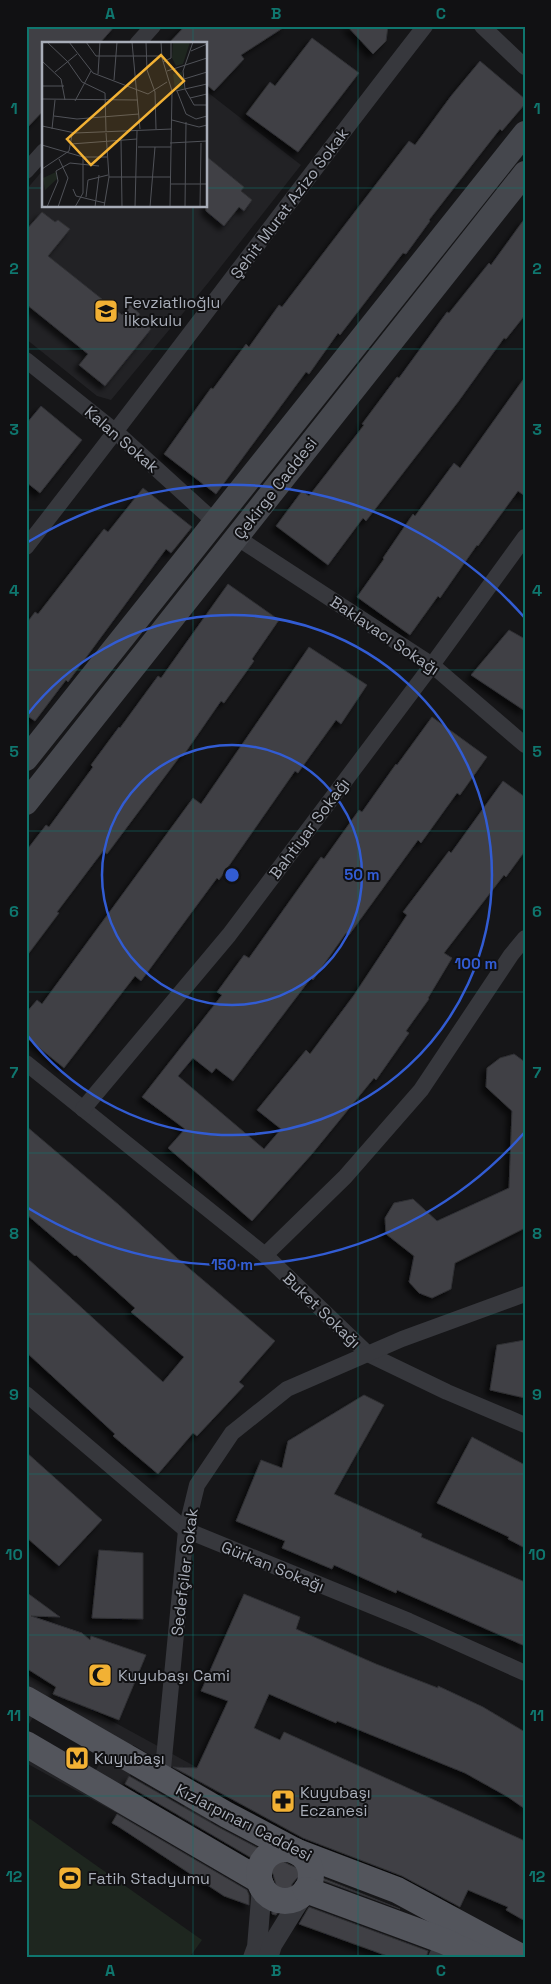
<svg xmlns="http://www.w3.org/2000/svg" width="551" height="1984" font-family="'Space Grotesk',sans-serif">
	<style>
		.built { fill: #222225; fill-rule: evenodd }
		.green { fill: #1e261f }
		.building { fill: #404145; stroke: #303034; filter: url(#shadow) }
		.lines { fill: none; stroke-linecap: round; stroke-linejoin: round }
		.minor { stroke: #37383d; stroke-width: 16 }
		.tertiary { stroke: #37383d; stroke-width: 20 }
		.secondary { stroke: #45474d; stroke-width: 24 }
		.primary { stroke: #53555c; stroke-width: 26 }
		.grid { fill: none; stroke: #0f766e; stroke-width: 1; stroke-opacity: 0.55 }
		.ring { fill: none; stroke: #325cd3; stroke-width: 2.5 }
		.labels { text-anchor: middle; stroke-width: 4; stroke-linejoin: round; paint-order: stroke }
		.street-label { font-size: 16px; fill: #a8adb8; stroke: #111113 }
		.poi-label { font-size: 16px; fill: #a8adb8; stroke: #111113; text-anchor: start }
		.inset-road { fill: none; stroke: #505258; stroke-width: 1 }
		.view { fill: #f2b134; fill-opacity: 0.15; stroke: #f2b134; stroke-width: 2.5 }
		.inset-edge { fill: none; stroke: #a8adb8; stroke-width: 2.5 }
		.centre { fill: #325cd3; stroke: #111113; stroke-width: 2.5 }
		.ring-label { font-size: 15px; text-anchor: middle; font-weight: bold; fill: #325cd3; stroke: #111113; stroke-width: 4; stroke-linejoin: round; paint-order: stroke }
		.neatline { fill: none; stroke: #0f766e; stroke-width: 2 }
		.grid-label { font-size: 16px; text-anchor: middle; font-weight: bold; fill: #0f766e }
	</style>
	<defs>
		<filter id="shadow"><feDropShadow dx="-4.5" dy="4.5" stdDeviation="2.5" flood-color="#0009"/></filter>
	</defs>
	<rect width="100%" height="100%" fill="#161618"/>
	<g class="built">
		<path d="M206,91L301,165L208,283L111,400L97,396L26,339V190L44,169V206H206Z"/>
		<path d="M26,1674L251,1797L246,1807L216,1792L206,1809L215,1815L210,1824L200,1819L189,1840L213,1866L26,1763V1751L88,1784L115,1736L45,1697L26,1729ZM133,1745L198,1782L171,1830L113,1780L124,1786L133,1769L123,1763Z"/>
	</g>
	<path class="green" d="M26,1816L202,1940L189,1958H26Z"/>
	<g class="building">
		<path d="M26,26H115L99,44H44V110L26,129Z"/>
		<path d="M185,26H286L241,55L244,59L214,91L206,84V44H168Z"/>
		<path d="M347,26H388L386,41L373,54Z"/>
		<path d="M312,38L359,73L298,152L246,114L270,82L275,86Z"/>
		<path d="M480,61L525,99V104L502,131L500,129L429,220L430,221L406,254L403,253L340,335L338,333L309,374L306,372L216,494L164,454L211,388L213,389L246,344L249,347L279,305L282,307L409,141L415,145L451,96Z"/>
		<path d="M206,156L244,187L241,191L252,200L244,211L239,207L224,226L206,211Z"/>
		<path d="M42,212L55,222L58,220L70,229L48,256L122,315L130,305L140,314L137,318L151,329L105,386L79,365L88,354L26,304V230Z"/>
		<path d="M525,218V315L506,339L504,338L458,402L366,521L363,518L328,565L276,526L302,491L309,496L364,425L362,424L397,377L399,378L447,312L449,313L489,263L491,265Z"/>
		<path d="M525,377V496L518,491L478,546L477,545L440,598L438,596L410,635L357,597L384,559L383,558L413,514L415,516L454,463L460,468Z"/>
		<path d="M41,406L82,440L40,493L26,482V424Z"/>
		<path d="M143,488L192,527L171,553L166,549L68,682L66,680L35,721L26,715V624L35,612L38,614L104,529L108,532Z"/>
		<path d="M228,584L279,620L252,659L254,661L224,703L221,701L183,756L181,755L107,854L103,851L57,912L59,913L26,957V851L46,825L49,827L93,767L91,765L119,727L120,728L158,676L161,678Z"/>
		<path d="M509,630L525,639V711L471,675Z"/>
		<path d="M309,647L367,685L341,724L336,720L298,773L295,771L219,880L217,878L141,981L135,976L64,1068L26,1037V1013L37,1000L42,1004L193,798L201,804Z"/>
		<path d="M432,717L487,757L460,795L457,793L421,843L418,840L349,935L346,933L313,980L311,978L233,1081L216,1068L212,1073L193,1058L178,1076L264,1149L281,1129L257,1110L306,1050L310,1054L354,995L407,915L403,912L449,851L451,853L503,781L525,797V851L506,877L504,875L444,953L452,958L428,998L429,999L406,1031L409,1033L376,1080L374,1078L312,1154L252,1221L168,1148L185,1129L142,1097L222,995L217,992L244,955L249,958L321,857L324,859L359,810L362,812L396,764L397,765Z"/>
		<path d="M514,1054L525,1062V1228L455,1263L451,1289L432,1298L419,1293L409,1282L414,1256L386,1234L385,1218L394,1203L413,1199L437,1221L509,1188L512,1111L486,1087L487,1068L500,1058Z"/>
		<path d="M26,1126L119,1205L177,1258L275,1341L239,1382L244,1386L197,1436L193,1433L158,1474L113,1436L115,1434L26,1352V1257L163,1382L184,1357L131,1312L135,1308L76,1255L75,1256L26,1214Z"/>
		<path d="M525,1340V1398L490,1390L497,1345Z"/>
		<path d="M364,1395L384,1405L334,1494L422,1534L421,1537L525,1582V1646L397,1590L396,1593L334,1565L332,1569L282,1548L285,1541L236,1521L261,1460L282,1468L288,1441Z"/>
		<path d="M472,1437L525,1465V1548L508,1539L509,1537L437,1503Z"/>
		<path d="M26,1452L102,1520L59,1566L26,1537Z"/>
		<path d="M99,1550L143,1553V1619L92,1618Z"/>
		<path d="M26,1592L60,1617L31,1616L82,1633L90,1640L91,1636L146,1655L119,1720L53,1694L56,1687L26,1668Z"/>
		<path d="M244,1594L300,1617L296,1629L376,1664L438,1688V1686L483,1707L525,1732V1809L508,1797L465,1773L337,1721L336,1723L269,1694L254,1728L280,1740L284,1732L525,1841V1921L506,1910L508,1907L468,1890L460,1907L402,1876L303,1838L173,1767L197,1768L228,1701L201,1691Z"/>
		<path d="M129,1776L220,1828L290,1865L400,1909L311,1876L304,1875L297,1878L292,1884L291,1891L276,1915L272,1914L273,1897L277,1888L273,1874L267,1867L125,1784Z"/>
		<path d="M117,1814L247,1890L249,1895V1905L224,1896L119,1827L112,1823Z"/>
		<path d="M309,1907L428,1951L426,1958H393L299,1924Z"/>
	</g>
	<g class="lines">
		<g class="minor">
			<path d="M482,26L525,67"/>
			<path d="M137,44L153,26"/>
			<path d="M26,171L44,151"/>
			<path d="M26,360L116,432L215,522"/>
			<path d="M236,537L432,665L525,745"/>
			<path d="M26,547C161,375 290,199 425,26"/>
			<path d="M26,1063L265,1255L368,1354L447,1392L525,1425"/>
			<path d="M83,1109L229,935L432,665L525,537"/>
			<path d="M265,1255L345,1177L421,1090L511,955L525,938"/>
			<path d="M26,1394L186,1530L409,1621L525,1673"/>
			<path d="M162,1779L186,1530L197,1485L232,1433L287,1389L402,1339L525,1294"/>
			<path d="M436,1958L444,1941"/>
		</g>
		<g class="tertiary">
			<path d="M253,1958L257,1947L262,1887"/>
			<path d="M268,1958L272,1945L306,1890"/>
		</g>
		<g class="secondary">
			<path d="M26,759L525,133"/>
			<path d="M26,803L525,173"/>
		</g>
		<g class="primary">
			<path d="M26,1699L227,1815L297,1852L397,1890L523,1958"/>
			<path d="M26,1744L259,1880L262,1887"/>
			<circle cx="285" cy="1875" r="26"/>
			<path d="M306,1890L444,1941L480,1958"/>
		</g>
	</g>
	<path class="grid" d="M193,26V44M358,26V1958M26,188H44M206,188H525M193,206V1958M26,349H525M26,510H525M26,670H525M26,831H525M26,992H525M26,1153H525M26,1314H525M26,1474H525M26,1635H525M26,1796H525"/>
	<g class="ring">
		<circle cx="232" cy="875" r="130"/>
		<path d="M27 715A260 260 0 1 1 27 1035"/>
		<path d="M524 1133A390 390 0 0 1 28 1208M28 542A390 390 0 0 1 524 617"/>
	</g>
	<defs>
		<g id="school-square" transform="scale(1.25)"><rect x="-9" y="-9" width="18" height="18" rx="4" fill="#f2b134" stroke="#111113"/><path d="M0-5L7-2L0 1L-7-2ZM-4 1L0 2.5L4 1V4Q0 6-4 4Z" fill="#111"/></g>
		<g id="mosque-square" transform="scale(1.25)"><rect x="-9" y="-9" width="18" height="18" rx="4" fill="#f2b134" stroke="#111113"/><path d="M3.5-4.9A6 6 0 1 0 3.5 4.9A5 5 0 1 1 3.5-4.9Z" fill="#111"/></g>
		<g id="metro-square" transform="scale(1.25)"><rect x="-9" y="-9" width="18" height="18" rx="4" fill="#f2b134" stroke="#111113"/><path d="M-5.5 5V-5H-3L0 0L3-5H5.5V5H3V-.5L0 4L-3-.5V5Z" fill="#111"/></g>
		<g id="pharmacy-square" transform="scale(1.25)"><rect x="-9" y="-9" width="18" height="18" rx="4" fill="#f2b134" stroke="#111113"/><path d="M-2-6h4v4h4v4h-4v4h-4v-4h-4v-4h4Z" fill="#111"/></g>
		<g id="stadium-square" transform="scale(1.25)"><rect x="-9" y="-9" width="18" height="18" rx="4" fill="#f2b134" stroke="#111113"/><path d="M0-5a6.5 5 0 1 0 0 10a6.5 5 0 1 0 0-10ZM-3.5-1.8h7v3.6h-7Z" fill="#111"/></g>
	</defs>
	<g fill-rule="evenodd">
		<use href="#school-square" x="106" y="311"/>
		<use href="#mosque-square" x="100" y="1675"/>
		<use href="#metro-square" x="77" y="1758"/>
		<use href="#pharmacy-square" x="283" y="1801"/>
		<use href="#stadium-square" x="70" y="1878"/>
	</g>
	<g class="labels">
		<g class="street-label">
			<text transform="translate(289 203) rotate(-53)" y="6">Şehit Murat Azizo Sokak</text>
			<text transform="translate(122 439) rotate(41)" y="6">Kalan Sokak</text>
			<text transform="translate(275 488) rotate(-52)" y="6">Çekirge Caddesi</text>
			<text transform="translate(385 635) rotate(34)" y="6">Baklavacı Sokağı</text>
			<text transform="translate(309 828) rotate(-53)" y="6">Bahtiyar Sokağı</text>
			<text transform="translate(322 1310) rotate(44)" y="6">Buket Sokağı</text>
			<text transform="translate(273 1566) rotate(22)" y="6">Gürkan Sokağı</text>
			<text transform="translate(184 1572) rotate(-83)" y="6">Sedefçiler Sokak</text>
			<text transform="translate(244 1822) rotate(27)" y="6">Kızlarpınarı Caddesi</text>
		</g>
		<g class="poi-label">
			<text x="124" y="308">Fevziatlıoğlu<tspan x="124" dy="18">İlkokulu</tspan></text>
			<text x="118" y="1681">Kuyubaşı Cami</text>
			<text x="94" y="1764">Kuyubaşı</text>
			<text x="300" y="1798">Kuyubaşı<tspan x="300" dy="18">Eczanesi</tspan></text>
			<text x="88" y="1884">Fatih Stadyumu</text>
		</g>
	</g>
	<g transform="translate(42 42)">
		<rect width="165" height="165" fill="#161618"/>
		<path d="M131,0H148L141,22L134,24L130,16ZM140,30L142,47L133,48L131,32ZM14,130L16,136L3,148L1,136Z" fill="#1e261f"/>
		<path class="inset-road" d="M5,0L26,20L40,40L63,51L64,89M27,0L51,31L106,52L125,40M44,0L54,14H118M90,0L98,87M104,0L105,28L113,50L114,87M119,0L120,16L130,49L128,165M151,0L141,29L143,47L152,63H165M149,9L165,2M0,19L19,37L23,58M121,20L129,16V0M125,29L165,16M13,30L35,12M56,32L58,0M142,37L165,30M72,38L75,0M0,44H22M134,49L165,42M135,49L144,72L154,77L165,74M148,56L165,52M0,57L96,58M33,59L49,29M12,74L35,77L97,72M130,78L157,85L165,83M0,84L33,91L130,87M10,87L13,58M79,98L80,165M128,101L165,99M29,102L95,97M0,103L41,115H65M96,105H129M0,127L27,109L30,93M67,135H128M129,142H165M31,147L34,154L63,161M44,155L46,138L66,133M5,165L16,139L14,129L28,121L57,124M16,165L26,136L17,117M33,165L41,151V115M53,165L57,133M62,165L67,135L64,91M93,165L95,89M108,165L113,105M143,165L144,80M158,165L159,101"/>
		<path class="view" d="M119,13L142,39L49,123L25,97Z"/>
		<rect width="165" height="165" class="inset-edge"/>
	</g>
	<circle cx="232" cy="875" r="8" class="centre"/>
	<g class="ring-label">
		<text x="362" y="880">50 m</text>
		<text x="476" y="969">100 m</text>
		<text x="232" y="1270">150 m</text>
	</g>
	<rect width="551" height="1984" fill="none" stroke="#111113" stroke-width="55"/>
	<rect x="28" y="28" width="496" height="1928" class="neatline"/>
	<g class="grid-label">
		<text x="110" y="19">A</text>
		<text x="276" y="19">B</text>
		<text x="441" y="19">C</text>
		<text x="14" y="114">1</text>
		<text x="537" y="114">1</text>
		<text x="14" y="274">2</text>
		<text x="537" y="274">2</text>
		<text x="14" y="435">3</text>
		<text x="537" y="435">3</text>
		<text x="14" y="596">4</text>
		<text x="537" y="596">4</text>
		<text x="14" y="757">5</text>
		<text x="537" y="757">5</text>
		<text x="14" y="917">6</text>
		<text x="537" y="917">6</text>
		<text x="14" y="1078">7</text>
		<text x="537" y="1078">7</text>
		<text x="14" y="1239">8</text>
		<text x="537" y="1239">8</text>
		<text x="14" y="1400">9</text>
		<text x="537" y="1400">9</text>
		<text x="14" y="1560">10</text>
		<text x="537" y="1560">10</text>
		<text x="14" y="1721">11</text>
		<text x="537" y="1721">11</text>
		<text x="14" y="1882">12</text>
		<text x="537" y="1882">12</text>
		<text x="110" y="1976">A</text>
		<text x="276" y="1976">B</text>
		<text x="441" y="1976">C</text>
	</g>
</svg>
